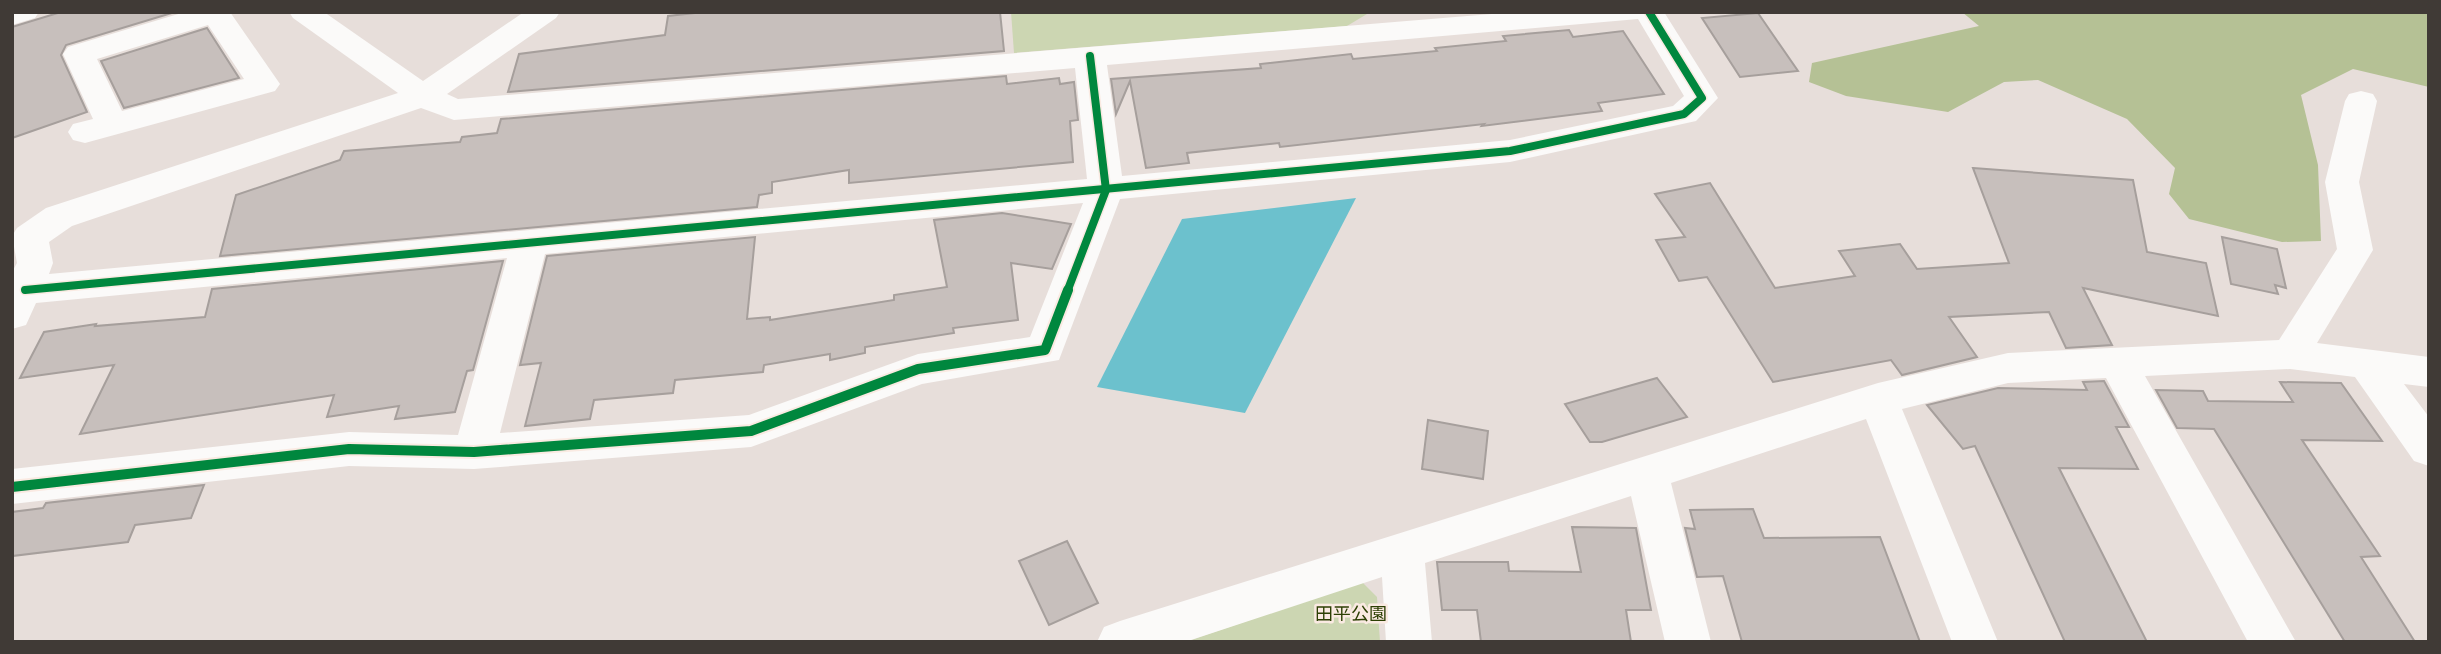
<svg xmlns="http://www.w3.org/2000/svg" width="2441" height="654" font-family="'Noto Sans','Noto Sans JP',sans-serif">
	<style>
		.green { fill: #ccd6b2 }
		.forest { fill: #b5c195 }
		.water { fill: #6cc1cd }
		.building { fill: #c7bfbc; stroke: #a69f9c; stroke-width: 2 }
		.lines { fill: none; stroke-linecap: round; stroke-linejoin: round }
		.minor { fill: #fbfaf9; fill-rule: evenodd }
		.cycleway-far1-casing { stroke: #faeae2; stroke-width: 11 }
		.cycleway-casing { stroke: #faeae2; stroke-width: 14 }
		.cycleway-far1 { stroke: #00873e; stroke-width: 8 }
		.cycleway { stroke: #00873e; stroke-width: 10 }
		.labels { text-anchor: middle; stroke-width: 5; stroke-linejoin: round; paint-order: stroke }
		.park-label { font-size: 18px; fill: #2c3f03; stroke: #faeae2 }
	</style>
	<rect width="100%" height="100%" fill="#e7deda"/>
	<g class="green">
		<path d="M1011,12H1366L1367,14L1347,26L1014,53Z"/>
		<path d="M1362,582L1377,597L1380,642H1185Z"/>
	</g>
	<path class="forest" d="M1962,12H2429V87L2353,69L2301,95L2318,165L2321,241L2282,242L2189,219L2169,194L2175,168L2127,119L2038,80L2004,82L1948,112L1846,96L1809,82L1812,63L1979,26Z"/>
	<path class="water" d="M1356,198L1245,413L1097,387L1182,219Z"/>
	<g class="building">
		<path d="M61,12H175L66,45L61,55L87,112L12,138V27Z"/>
		<path d="M704,12H1000L1004,51L508,92L519,54L665,35L668,16Z"/>
		<path d="M1758,13L1798,71L1740,77L1702,18Z"/>
		<path d="M207,28L239,78L124,108L101,61Z"/>
		<path d="M1569,30L1573,37L1623,31L1664,94L1598,103L1602,111L1482,126L1484,124L1280,147L1279,143L1187,153L1189,163L1146,168L1130,81L1116,114L1111,79L1261,68L1260,64L1351,54L1353,59L1437,51L1435,48L1506,41L1503,36Z"/>
		<path d="M1006,76L1007,84L1059,78L1060,84L1074,82L1078,120L1070,121L1073,162L849,183V170L772,182V193L759,195L757,207L220,256L236,195L340,160L344,151L460,142L462,137L497,133L501,119Z"/>
		<path d="M1973,168L2133,180L2147,252L2206,263L2218,316L2083,288L2112,345L2066,348L2049,312L1949,317L1977,357L1902,375L1891,360L1773,382L1707,277L1679,281L1656,240L1685,237L1655,194L1710,183L1775,288L1855,276L1839,251L1900,244L1917,269L2009,263Z"/>
		<path d="M1002,213L1071,224L1052,269L1011,263L1018,320L953,328L954,333L865,347V353L830,360V354L764,365L763,372L675,380L673,393L594,400L590,419L525,426L541,363L520,365L547,256L755,237L747,319L770,317V320L894,300V295L947,287L934,220Z"/>
		<path d="M2222,237L2277,249L2286,288L2275,285L2278,294L2231,284Z"/>
		<path d="M503,261L473,370L467,371L455,412L395,419L399,406L327,417L334,395L80,434L114,365L20,378L44,332L96,324L95,326L205,317L212,289Z"/>
		<path d="M1657,378L1687,417L1602,442H1590L1565,404Z"/>
		<path d="M2104,381L2129,427H2116L2138,469L2059,468L2147,642H2065L1975,446L1963,449L1927,405L1998,388L2087,390L2083,382Z"/>
		<path d="M2280,382L2341,383L2382,441L2302,440L2380,556L2361,557L2415,642H2345L2214,429L2177,428L2156,390L2203,391L2208,401L2293,402Z"/>
		<path d="M1428,420L1488,431L1483,479L1422,469Z"/>
		<path d="M204,485L191,518L135,525L128,542L12,556V512L43,508L46,503Z"/>
		<path d="M1753,509L1764,538L1880,537L1920,642H1742L1723,576L1697,577L1685,528L1695,529L1690,510Z"/>
		<path d="M1572,527L1636,528L1651,610H1626L1631,642H1481L1477,610H1442L1437,562H1508L1509,571L1581,572Z"/>
		<path d="M1067,541L1098,603L1049,625L1019,561Z"/>
	</g>
	<g class="lines">
		<g class="minor">
			<path d="M12,12H39L35,18L12,25Z"/>
			<path d="M185,12H230L280,84L275,91L85,143L73,140L68,132L73,124L93,119L63,54L68,47ZM208,25L244,79L122,111L97,59Z"/>
			<path d="M289,12H324L423,81L524,12H560L556,18L447,94L458,99L1516,12H1664L1718,98L1696,121L1510,162L1120,199L1059,360L922,384L751,447L474,469L349,466L12,504V469L349,432L458,435L507,258L36,303L26,325L12,329V272L17,263L12,236L17,228L46,208L398,93L293,18ZM1638,19L1684,96L1673,106L1510,140L1122,176L1107,65ZM1075,68L1087,179L49,274L53,263L49,242L72,226L421,108L454,120ZM1083,203L1030,337L918,354L749,415L500,433L545,254Z"/>
			<path d="M2361,91L2373,94L2377,101L2359,182L2373,250L2317,343L2429,357V387L2404,384L2429,417V466L2414,461L2355,377L2290,369L2145,376L2296,642H2248L2106,378L2008,383L1902,409L1998,642H1952L1866,419L1671,483L1711,642H1665L1631,496L1425,563L1432,642H1386L1382,577L1185,642H1097L1104,627L1120,621L1878,383L2008,353L2279,340L2337,249L2325,182L2345,101L2349,94Z"/>
		</g>
		<g class="cycleway-far1-casing">
			<g id="cycleway-far1">
				<path d="M25,290L1510,151L1684,114L1702,98L1649,12"/>
				<path d="M1067,292L1106,190L1090,56"/>
			</g>
		</g>
		<g class="cycleway-casing">
			<path id="cycleway" d="M12,487L349,449L474,452L751,431L918,369L1045,350L1068,290"/>
		</g>
		<use href="#cycleway-far1" class="cycleway-far1"/>
		<use href="#cycleway" class="cycleway"/>
	</g>
	<g class="labels">
		<g class="park-label">
			<text x="1351" y="620">田平公園</text>
		</g>
	</g>
	<rect width="2441" height="654" fill="none" stroke="#403a36" stroke-width="28"/>
</svg>
